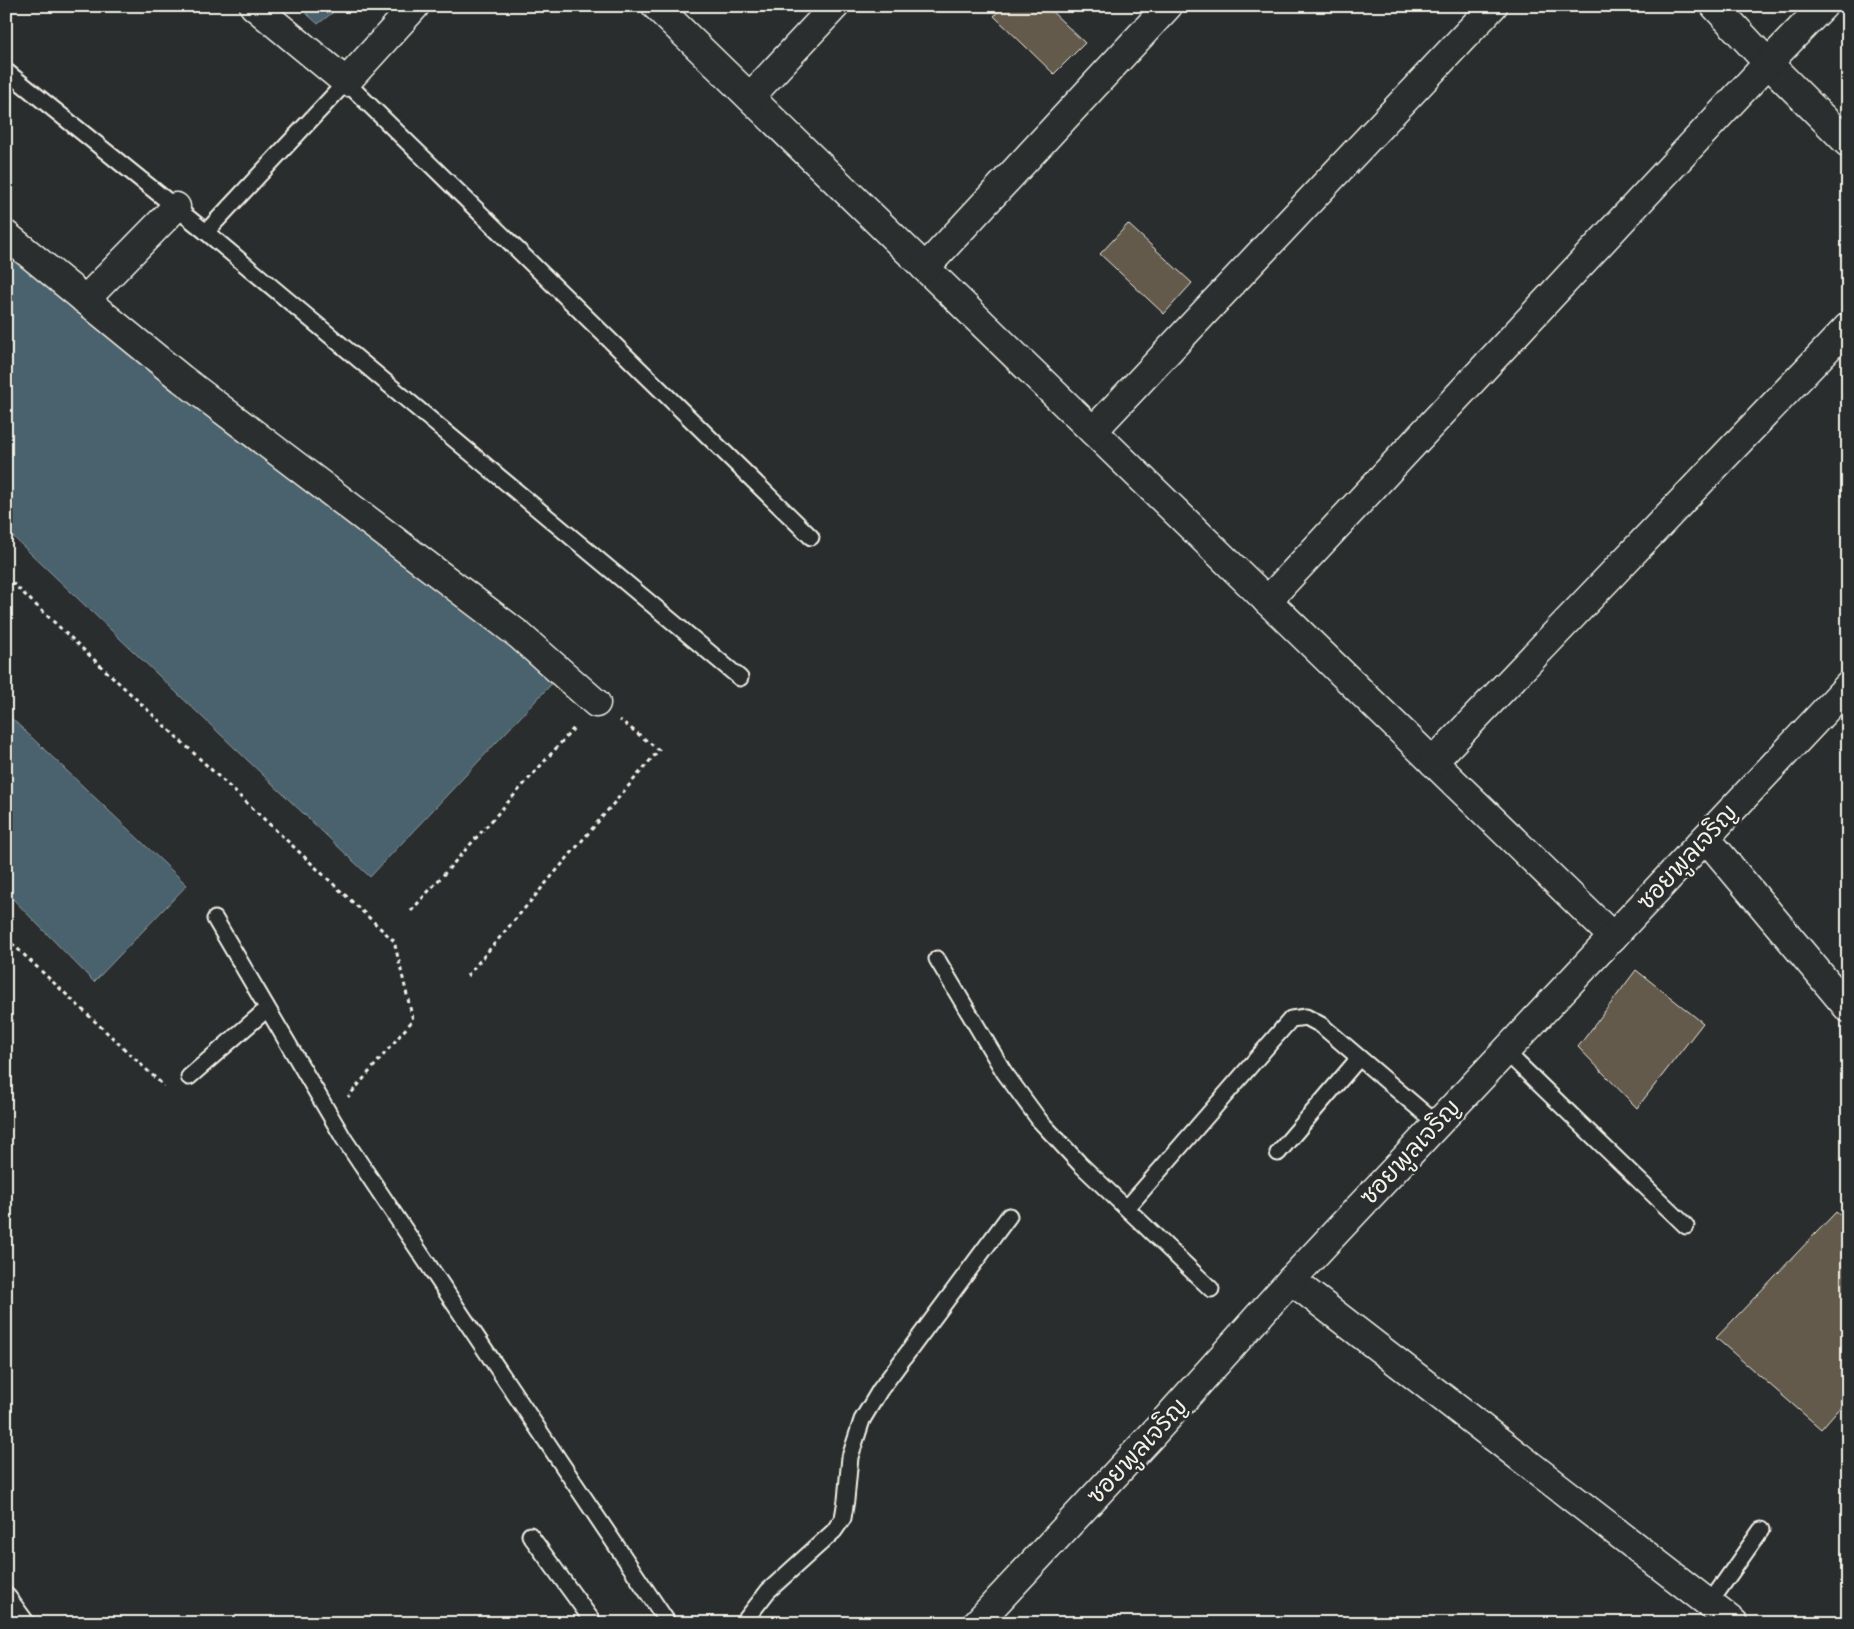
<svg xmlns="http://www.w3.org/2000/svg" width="1854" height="1629" font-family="Caveat,'Playpen Sans Thai',sans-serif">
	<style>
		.water { fill: #49626d; stroke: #8d9b9e }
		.building { fill: #635a4b; stroke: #f4f1e8 }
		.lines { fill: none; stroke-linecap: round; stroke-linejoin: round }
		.service-casing { stroke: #f4f1e8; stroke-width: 19 }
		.minor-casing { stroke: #f4f1e8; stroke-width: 31 }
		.tertiary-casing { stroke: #f4f1e8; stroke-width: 31 }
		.path { stroke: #f4f1e8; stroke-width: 3; stroke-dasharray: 4 4; stroke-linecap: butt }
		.service { stroke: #2a2d2e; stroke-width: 15 }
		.minor { stroke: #2a2d2e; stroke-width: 28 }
		.tertiary { stroke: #2a2d2e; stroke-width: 28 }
		.labels { text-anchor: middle; stroke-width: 5; stroke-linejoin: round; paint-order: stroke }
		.street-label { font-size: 24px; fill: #f4f1e8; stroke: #2a2d2e }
	</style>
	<rect width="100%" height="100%" fill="#2a2d2e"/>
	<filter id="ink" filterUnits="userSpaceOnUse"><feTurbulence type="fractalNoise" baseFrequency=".02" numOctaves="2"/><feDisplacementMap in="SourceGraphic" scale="10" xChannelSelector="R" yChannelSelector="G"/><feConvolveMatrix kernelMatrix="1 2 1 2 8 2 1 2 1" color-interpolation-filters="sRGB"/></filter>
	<g filter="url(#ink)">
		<g class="water">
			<path d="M298,6H341L318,24Z"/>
			<path d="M6,253L558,677L370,877L6,530Z"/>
			<path d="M6,713L187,885L94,982L6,892Z"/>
		</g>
		<g class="building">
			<path d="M1003,6H1046L1085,43L1054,74L994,16Z"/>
			<path d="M1128,224L1192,283L1164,314L1100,254Z"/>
			<path d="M1636,970L1703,1023L1637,1108L1578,1047Z"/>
			<path d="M1836,1212L1848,1222V1398L1821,1429L1716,1338Z"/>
		</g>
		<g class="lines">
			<g class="service-casing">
				<g id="service">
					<path d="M6,71L206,232L740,678"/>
					<path d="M206,232L346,82L811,537"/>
					<path d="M215,919L344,1139L668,1623"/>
					<path d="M937,959L1004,1072L1040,1121L1080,1164L1211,1289"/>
					<path d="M1505,1051L1686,1226"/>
					<path d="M189,1077L267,1009"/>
					<path d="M1278,1153L1359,1058"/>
					<path d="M1127,1208L1291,1019L1306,1017L1321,1025L1437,1124"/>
					<path d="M530,1535L594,1623"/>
					<path d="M6,1594L27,1623"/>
					<path d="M1709,1604L1761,1530"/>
					<path d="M743,1623L768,1591L834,1531L843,1518L846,1500L850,1457L862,1420L880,1390L1009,1216"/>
				</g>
			</g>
			<g class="minor-casing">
				<g id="minor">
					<path d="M254,6L346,82L415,6"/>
					<path d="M656,6L1613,937"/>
					<path d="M1715,6L1768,63L1848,143"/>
					<path d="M750,97L835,6"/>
					<path d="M6,235L182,379L519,635L596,703"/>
					<path d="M925,268L1168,6"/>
					<path d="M85,300L176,207"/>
					<path d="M1093,431L1493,6"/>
					<path d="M1267,601L1768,63L1823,6"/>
					<path d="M1433,762L1848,327"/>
					<path d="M1706,838L1848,1008"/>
					<path d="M1291,1280L1734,1623"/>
				</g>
			</g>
			<g class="tertiary-casing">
				<path id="tertiary" d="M977,1623L1152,1435L1291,1280L1848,686"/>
			</g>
			<g class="path">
				<path d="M6,577L394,941L413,1020L348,1097"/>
				<path d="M411,911L575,727"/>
				<path d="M6,938L164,1086"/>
				<path d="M467,976L659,750L620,720"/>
			</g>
			<use href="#service" class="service"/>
			<use href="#minor" class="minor"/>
			<use href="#tertiary" class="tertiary"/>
		</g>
	</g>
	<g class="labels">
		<g class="street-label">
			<text transform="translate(1687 857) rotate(-47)" y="8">ซอยพูลเจริญ</text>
			<text transform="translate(1410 1152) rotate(-47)" y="8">ซอยพูลเจริญ</text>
			<text transform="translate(1137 1451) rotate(-47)" y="8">ซอยพูลเจริญ</text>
		</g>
	</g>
	<rect width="1854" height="1629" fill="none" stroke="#2a2d2e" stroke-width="25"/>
	<rect x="12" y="12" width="1829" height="1604" fill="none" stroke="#f4f1e8" stroke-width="2" filter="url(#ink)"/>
</svg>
